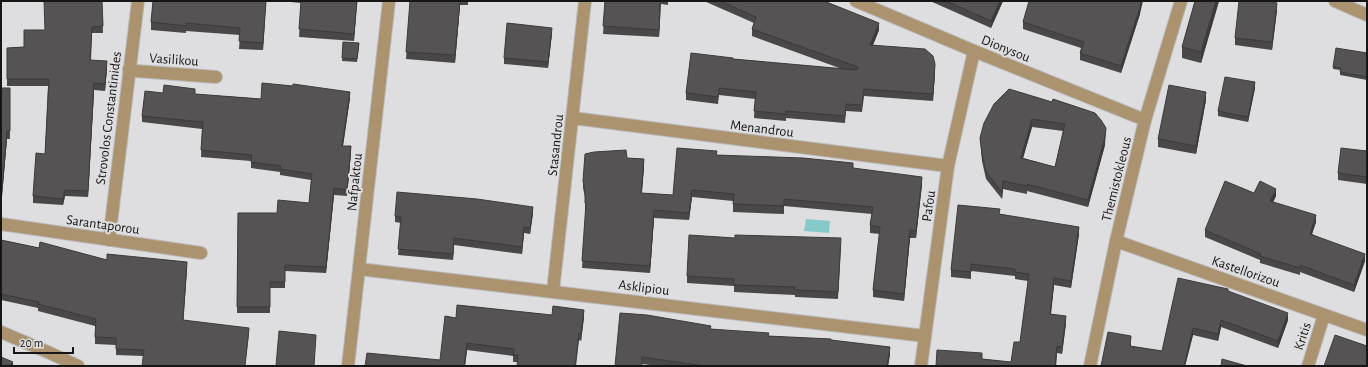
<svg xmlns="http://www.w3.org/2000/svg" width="1368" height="367" font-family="'Alegreya Sans',sans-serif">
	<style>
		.water { fill: #85c9c9 }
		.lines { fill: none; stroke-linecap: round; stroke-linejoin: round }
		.minor-casing { stroke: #bababc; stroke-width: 14 }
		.minor { stroke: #aa936e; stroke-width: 12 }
		.wall { fill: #494748; fill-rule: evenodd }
		.shaded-wall { fill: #3c3a3b }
		.building { fill: #555354; stroke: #3c3a3b; fill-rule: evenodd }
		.labels { text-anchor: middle; stroke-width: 4; stroke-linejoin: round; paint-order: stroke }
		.street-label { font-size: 14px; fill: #161617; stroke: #dedee0 }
	</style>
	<rect width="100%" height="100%" fill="#dedee0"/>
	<path class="water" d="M806,219L830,221L829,233L804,231Z"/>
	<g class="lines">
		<g class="minor-casing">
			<g id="minor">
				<path d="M856,1L974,51L1145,120"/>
				<path d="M1335,1L1367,15"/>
				<path d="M129,69L136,71L216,77"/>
				<path d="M573,118L948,166"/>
				<path d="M1,224L201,253"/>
				<path d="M109,240L138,1"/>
				<path d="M1116,241L1367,330"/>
				<path d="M359,269L925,336"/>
				<path d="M553,291L585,1"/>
				<path d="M1,332L50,353L78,366"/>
				<path d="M348,366L389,1"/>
				<path d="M921,366L948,166L974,51"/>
				<path d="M1090,366L1116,241L1145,120L1181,1"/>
				<path d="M1308,366L1324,315"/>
			</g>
		</g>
		<use href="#minor" class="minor"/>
	</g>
	<g class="wall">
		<path d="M102,1L103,33H92L91,60L107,68L105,91L94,90L88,197L65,196L63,205L33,203V196L45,154L48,86H7V48L24,47L45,30Z"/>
		<path d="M153,1H266L263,50L239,49L240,35L186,31V33L151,30V22Z"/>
		<path d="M280,1H357L354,41L299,37L301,3Z"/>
		<path d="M410,1H468V5H460L455,63L406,59Z"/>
		<path d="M605,1H668V5L661,4L659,37L603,34Z"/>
		<path d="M704,1H824L879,30L873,45L935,71L933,101L864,96L862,112L846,111L845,123L786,118V121L754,118L755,99L719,95L718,104L686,100V93L733,59L842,69L752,36V29L754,23Z"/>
		<path d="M930,1H1003L991,28Z"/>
		<path d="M1195,1H1219L1201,63L1182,58V47Z"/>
		<path d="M1272,1V2L1277,10L1272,50L1235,45V38Z"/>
		<path d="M1140,14L1121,73L1080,60V53L1081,48L1023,29V22Z"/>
		<path d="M552,33L548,68L504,64V58Z"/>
		<path d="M343,42L359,46L357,62L342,61Z"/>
		<path d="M1367,53V80L1340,75V70L1333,69V67Z"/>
		<path d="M1,88H10V139H7L2,196H1Z"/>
		<path d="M1255,88L1248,122L1218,116V111Z"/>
		<path d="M1009,89L1105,145L1088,207L1027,191V194L1003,189L1002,199L986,179L982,161L980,138ZM1032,127L1063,131L1055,167L1023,158Z"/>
		<path d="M163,93L195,94L261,99L350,98L343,146L351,152L347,196L334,195L326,273L285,271V288H270V313H237L238,213H277L309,203L311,180L280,175V172L251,168V161L201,157L202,129L142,122V116Z"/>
		<path d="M1206,100L1196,154L1158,147V139Z"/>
		<path d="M1367,151V184L1338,180V173Z"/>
		<path d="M717,155L853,168L922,184L916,238H910L904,301L873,297V290L880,234L870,233V225L872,214L784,206V214L733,212V201L692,197L689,220L654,218L650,273L582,268L586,210H585V197L583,188V181L627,158L644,167L642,193L673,195Z"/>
		<path d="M1254,193L1276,196L1273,202L1316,222L1312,234L1365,261L1354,292L1300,272V275L1260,263V260L1205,237V230Z"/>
		<path d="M533,213L530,234L524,233L522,254L454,245L453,260L398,255L401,223L395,222V216Z"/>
		<path d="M1000,214L1079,234L1071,288L1054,285L1051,314L1066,323L1062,354L1057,353L1056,366H936L982,359L1011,362L1020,342L1028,281L1015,279V276L971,271V279L951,277V270Z"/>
		<path d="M1,240L39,248L107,260L187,268L183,320L249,334L143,356L116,355V345L95,344V326L38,311V308L1,300Z"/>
		<path d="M841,245L838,299L795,297V295L734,292V286L687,283V276Z"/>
		<path d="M1228,291L1288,320L1278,348L1221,327L1218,341L1193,335L1185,366H1101L1131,343V346L1162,351Z"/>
		<path d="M552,315L584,317L581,341L579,340L517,362H513V356L467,350L465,366H365L440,360L456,318Z"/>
		<path d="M711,329L769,336L831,340L890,354L888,366H658L642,364L615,366Z"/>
	</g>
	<g class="shaded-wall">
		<path d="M266,1L263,50V43Z"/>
		<path d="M357,1L354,41V34Z"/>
		<path d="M460,1V5L455,63V55Z"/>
		<path d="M661,1L659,37V30Z"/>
		<path d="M1000,1H1003L991,28V21Z"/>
		<path d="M1141,1H1143L1140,14L1121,73V66Z"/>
		<path d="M1216,1H1219L1201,63V52Z"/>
		<path d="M1277,3V10L1272,50V42Z"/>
		<path d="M879,23V30L870,52V45Z"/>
		<path d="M552,28V33L548,68V62Z"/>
		<path d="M107,61V68L105,91V84Z"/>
		<path d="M935,64V71L933,101V94Z"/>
		<path d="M1255,82V88L1248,122V117Z"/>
		<path d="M94,83V90L88,197V191Z"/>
		<path d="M350,92V98L342,152V146Z"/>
		<path d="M1206,92V100L1196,154V146Z"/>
		<path d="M1032,119V127L1021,165V158Z"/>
		<path d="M1106,128L1105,145L1088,207V200Z"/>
		<path d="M7,131V139L2,196V189Z"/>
		<path d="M351,146V152L347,196V190Z"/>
		<path d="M644,159V167L641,200V193Z"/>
		<path d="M922,177V184L916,238V231Z"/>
		<path d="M1003,181V189L1002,199V192Z"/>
		<path d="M334,188V195L326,273V267Z"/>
		<path d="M1276,189V196L1270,208V201Z"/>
		<path d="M65,190V196L63,205V199Z"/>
		<path d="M692,190V197L689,220V213Z"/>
		<path d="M533,207V213L530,234V228Z"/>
		<path d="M654,210V218L650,273V266Z"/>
		<path d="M1316,215V222L1310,240V234Z"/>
		<path d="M524,227V233L522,254V247Z"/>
		<path d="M1079,227V234L1071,288V281Z"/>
		<path d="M910,230V238L904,301V294Z"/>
		<path d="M454,238V245L453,260V254Z"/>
		<path d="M1365,254V261L1354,292V285Z"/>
		<path d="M187,262V268L183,326V320Z"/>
		<path d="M1054,278V285L1050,321V314Z"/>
		<path d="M584,310V317L581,341V334Z"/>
		<path d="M1288,313V320L1278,348V341Z"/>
		<path d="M1066,316V323L1062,354V347Z"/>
		<path d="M1221,320V327L1218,341V334Z"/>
		<path d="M249,328V334L245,366Z"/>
		<path d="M1193,328V335L1185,366H1184Z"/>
		<path d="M579,333V340L576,366H575Z"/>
		<path d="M467,343V350L465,366H464Z"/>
		<path d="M1057,346L1056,366H1055Z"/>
		<path d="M890,347V354L888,366H887Z"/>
		<path d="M13,362V366H9Z"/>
	</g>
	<g class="building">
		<path d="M44,1H102L103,26L92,27L90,60L107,61L105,84L94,83L88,191L65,190L63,199L33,196L36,153L45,154L49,79H7V48L24,47V30H45Z"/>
		<path d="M153,1H266L263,43L239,41L240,28L186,23V26L151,22Z"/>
		<path d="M301,1H357L354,34L299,29Z"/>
		<path d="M410,1H460L455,55L406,52Z"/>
		<path d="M605,1H660L659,30L603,26Z"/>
		<path d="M720,1H824L879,23L870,45L925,49L933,56L935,64L933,94L864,89L862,105L846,104L845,116L786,111V114L754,111L756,92L719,88L718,97L686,93L691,53L733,58V59L857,70L858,67L752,29L756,17Z"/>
		<path d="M946,1H1000L991,21Z"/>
		<path d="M1029,1H1141L1140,7L1121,66L1080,53L1084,42L1023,22Z"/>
		<path d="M1195,1H1216L1201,52L1182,47Z"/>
		<path d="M1239,1H1272V2L1277,3L1272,42L1235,38Z"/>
		<path d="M507,23L552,28L548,62L504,58Z"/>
		<path d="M343,42L359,43L357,59L342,58Z"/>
		<path d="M1336,48L1367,53V77L1340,72L1341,68L1333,67Z"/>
		<path d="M1225,77L1255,82L1248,117L1218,111Z"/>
		<path d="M262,83L293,86V84L350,92L342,146H351L347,190L334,188L326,267L285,265V282H270V307H237L238,213H277L278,200L309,203L312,174L280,169L281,166L251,162L252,155L201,150L203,122L142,116L145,91L163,93L164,85L195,89V94L261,99Z"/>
		<path d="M1169,85L1206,92L1196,146L1158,139Z"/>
		<path d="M1,88H10V131H7L2,189H1Z"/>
		<path d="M1009,89L1052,102L1053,99L1095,113L1101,120L1106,128L1105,137L1088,200L1027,184V186L1003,181L1002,192L986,172L982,154L980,138L984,123L994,104ZM1032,119L1065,124L1055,167L1021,158Z"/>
		<path d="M677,148L717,151L716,155L803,158L853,163V168L922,177L916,231L910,230L904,294L873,290L880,227L870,225L873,207L784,199V206L733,204L734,194L692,190L689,213L654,210L650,266L582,261L586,203H585V191L583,181L585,154L594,152L626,150L627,158L644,159L641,193L673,195Z"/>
		<path d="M1341,148L1367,151V177L1338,173Z"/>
		<path d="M1225,181L1254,193L1260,181L1276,189L1270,201L1316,215L1310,234L1365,254L1354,285L1300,265V268L1260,256L1261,254L1205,230Z"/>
		<path d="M397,192L477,199L533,207L530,228L524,227L522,247L454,238L453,254L398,249L401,217L395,216Z"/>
		<path d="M958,205L1000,209L999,214L1079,227L1071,281L1054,278L1050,314L1066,316L1062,347L1057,346L1055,366H936L937,350L982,353V359L1011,362L1014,342H1020L1029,274L1015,272V269L971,264V272L951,270Z"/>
		<path d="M689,235L735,238V235L841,238L838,292L795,290V287L734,285V279L687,276Z"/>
		<path d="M1,240L39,248L40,242L107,260V254L187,262L183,320L249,328L245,366H142L144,350L116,349V338L95,337L96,319L38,304L39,302L1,294Z"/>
		<path d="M1178,278L1228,289V291L1288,313L1278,341L1221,320L1218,334L1193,328L1184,366H1185H1101L1108,332L1131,336L1130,346L1162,351Z"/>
		<path d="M457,305L552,315L553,306L584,310L581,334L579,333L575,366H517L518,355H513L514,349L467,343L464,366H365L367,353L440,360L445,316L456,318Z"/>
		<path d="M620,313L647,315L711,326L710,329L769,333L768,336L831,339V340L890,347L887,366H705L642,357V366H615Z"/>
		<path d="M279,331L316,335L314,366H276Z"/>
		<path d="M1335,335L1367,346V366H1324Z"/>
		<path d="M1,357L13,362L9,366H1Z"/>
		<path d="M1222,359L1247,366H1221Z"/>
	</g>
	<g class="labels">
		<g class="street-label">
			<text transform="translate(1006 48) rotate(22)" y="5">Dionysou</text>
			<text transform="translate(174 59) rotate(4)" y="5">Vasilikou</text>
			<text transform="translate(108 118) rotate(-83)" y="5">Strovolos Constantinides</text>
			<text transform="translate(762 128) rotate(7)" y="5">Menandrou</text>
			<text transform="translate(555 145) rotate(-84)" y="5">Stasandrou</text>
			<text transform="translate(1116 179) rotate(-76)" y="5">Themistokleous</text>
			<text transform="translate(354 182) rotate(-84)" y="5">Nafpaktou</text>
			<text transform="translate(928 206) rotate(-82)" y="5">Pafou</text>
			<text transform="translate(103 224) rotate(8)" y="5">Sarantaporou</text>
			<text transform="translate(1246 271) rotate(19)" y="5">Kastellorizou</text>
			<text transform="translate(644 287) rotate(7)" y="5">Asklipiou</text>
			<text transform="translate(1302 336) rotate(-72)" y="5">Kritis</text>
		</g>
	</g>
	<rect width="1368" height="367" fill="none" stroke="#161617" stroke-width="4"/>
	<path d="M14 347v6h59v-6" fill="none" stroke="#161617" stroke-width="2"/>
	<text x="20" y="347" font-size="12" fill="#161617" stroke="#dedee0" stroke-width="3" paint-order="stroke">20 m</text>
</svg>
